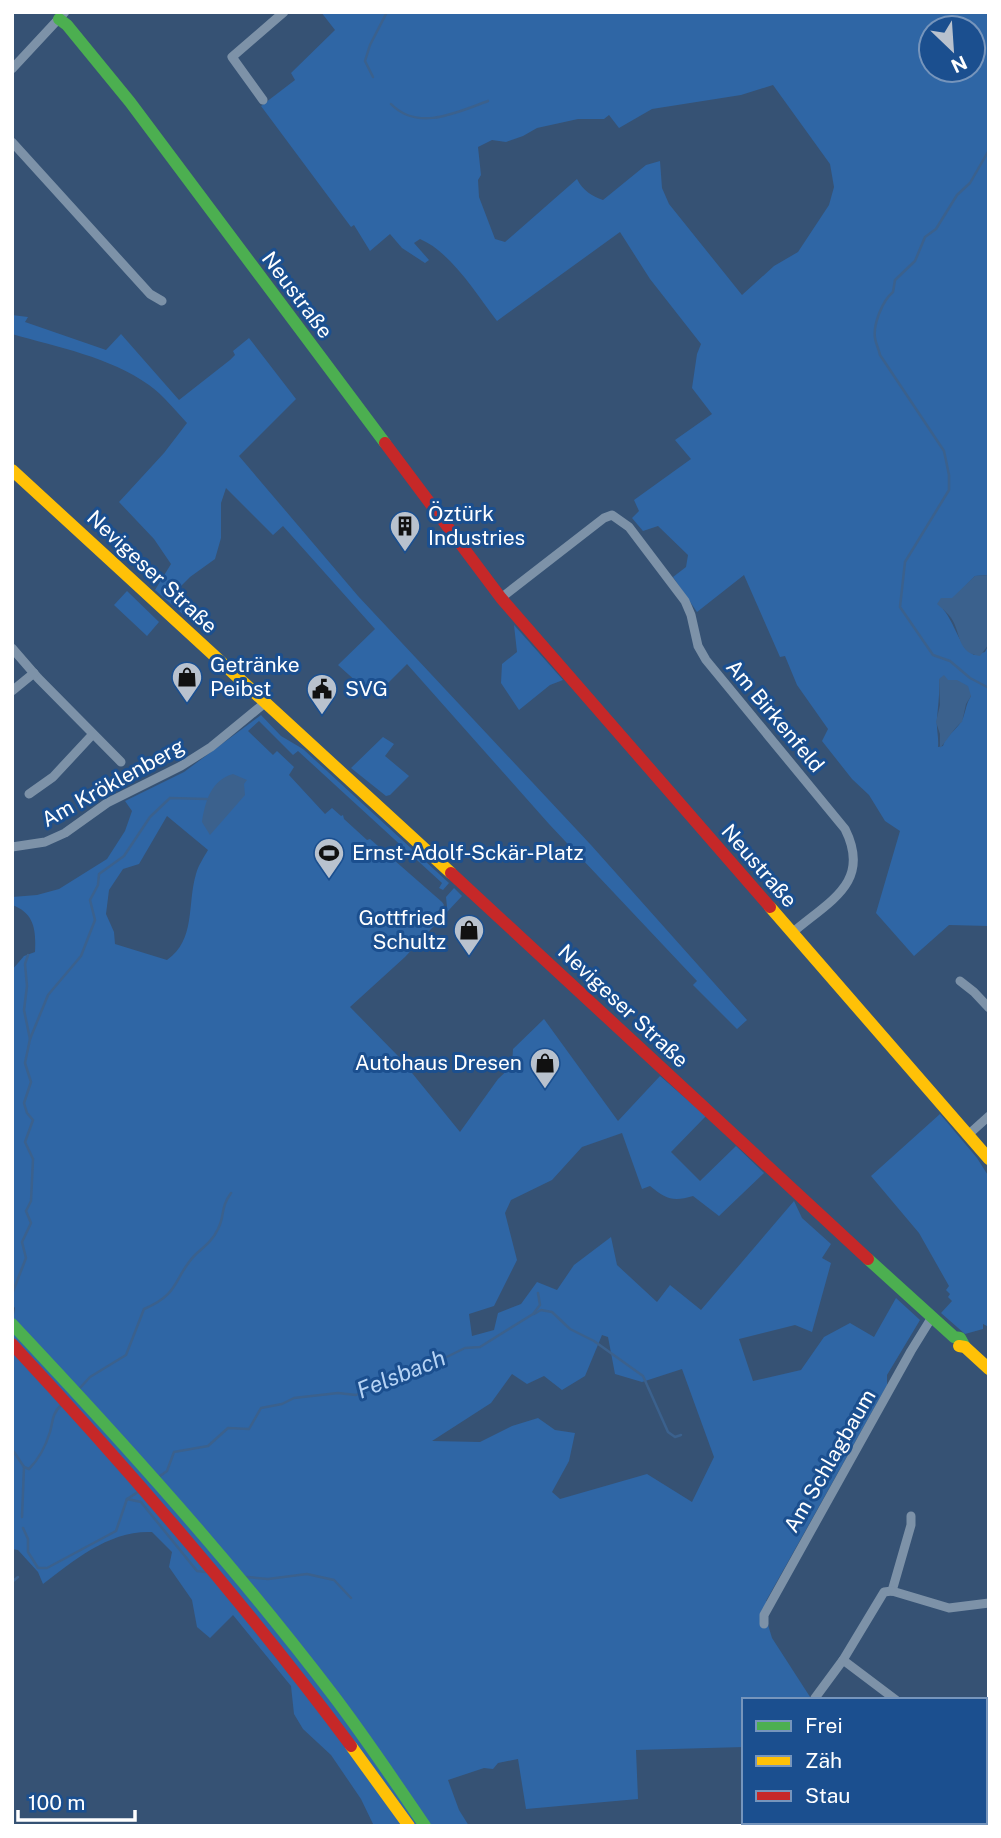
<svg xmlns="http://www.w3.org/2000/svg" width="1001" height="1838" font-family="'Public Sans',sans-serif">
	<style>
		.green { fill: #2f66a5; fill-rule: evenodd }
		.water { fill: #3b618d }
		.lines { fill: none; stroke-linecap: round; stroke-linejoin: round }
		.stream { stroke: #3b618d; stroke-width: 2.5 }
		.street { stroke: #7d92a8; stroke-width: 9 }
		.fast { stroke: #4caf50; stroke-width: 12 }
		.slow { stroke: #ffc107; stroke-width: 12 }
		.jam { stroke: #c62828; stroke-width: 12 }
		.labels { text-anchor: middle; stroke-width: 6; stroke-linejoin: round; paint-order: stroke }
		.street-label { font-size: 21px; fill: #fff; stroke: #1b4f8f }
		.poi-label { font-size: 21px; fill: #fff; stroke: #1b4f8f; text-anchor: start }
		.water-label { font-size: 23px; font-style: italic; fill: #b5d3f5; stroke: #1b4f8f }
	</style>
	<rect width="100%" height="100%" fill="#365274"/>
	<g class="green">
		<path d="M321,12H989V575L975,576L943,609C956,625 957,643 974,655L985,652L989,644V926L949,925L914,956L876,913L900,831L885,821L869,795L852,779L822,741L828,729L797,685L785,656L780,657L744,575L697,612L673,577L686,567L688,555L658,526L643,531L632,518L639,511L634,500L691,459L675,440L712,414L692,388L697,354L701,344L650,279L620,232L497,321C477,295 451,252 420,239L414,243L429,260L425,263L402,248L390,234L370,251L354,225L351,227L261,106L295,80L291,73L335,30ZM931,28H973V70H931ZM773,85L830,164L834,187L829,205L798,252L774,266L742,295L669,204L662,188L660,161L646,165L603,200C592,196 583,191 577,179L505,242L495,239L479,197L478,180L481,175L478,147L492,140L506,142L523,136L537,128L578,119H604L609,115L619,128L652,109L741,95ZM939,679L952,681L971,696C966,704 966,710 963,718C959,729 946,734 943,746L938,747C939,737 936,728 937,719C938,705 940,693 939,679Z"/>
		<path d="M12,315L28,317L25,322L106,350L121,334L179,400L230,360L235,355L233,351L249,338L296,399L239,456L358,596L591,845L747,1020L737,1029L693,985L697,981L549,824L407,664L383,688L378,684L369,693L338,665L375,629L283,526L273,535L226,488L221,503V538L215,559L190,577L176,591L194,608L186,617L155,590L171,564L154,539L119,502L164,453L187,423C175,410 163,395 149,385C110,357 57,347 12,334Z"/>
		<path d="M127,591L159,622L147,636L114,605Z"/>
		<path d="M514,625L563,680L550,685L519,710L501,683L502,664L517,652Z"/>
		<path d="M261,715L281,736L303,749L449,883L443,890L439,888L442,883L298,751L293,755L259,721L248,731L273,755L277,751L294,767L289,775L325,814L332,808L341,816L343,815L344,819L367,840L370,839L442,902L444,905L428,921L430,924L447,907L446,897L454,888L462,896L405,957L350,1007L399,1057L460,1132L498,1079L512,1066L513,1049L544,1019L618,1121L660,1076L706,1116L671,1152L700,1181L736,1146L764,1173L719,1216L693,1196C673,1202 666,1199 650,1186L642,1189L622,1133L582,1147L552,1180L511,1200L505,1213L517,1260L494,1306L469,1314L472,1336L494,1330L498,1313L521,1304L537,1282L557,1290L574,1265L611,1237L617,1265L657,1302L670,1285L701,1310L794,1201L802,1218L831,1244L822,1258L831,1263L812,1332L795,1325L739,1339L753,1381L801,1370L824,1337L850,1323L874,1337L896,1298L920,1320L887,1375V1385L766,1601L773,1604L766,1618L772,1638L812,1700H744V1747L636,1750L638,1799L526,1809L518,1759L498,1763L493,1769L484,1768L448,1780L459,1810L469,1826H374L361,1799L331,1755L303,1729L294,1714L291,1686L233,1615L210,1638L197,1627L192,1600L169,1567L172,1552L152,1532C110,1530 74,1560 43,1584L38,1572L18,1550L12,1549V1329L15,1308L12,1304V970L24,956L35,952C36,931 35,913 12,905V897L37,895L59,889L107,859L125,831L132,811L125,801L184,772ZM167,816L208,850C204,857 198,866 196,874C187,904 196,940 167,960L115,944L114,932L106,914L109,890L123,869L139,864ZM602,1335L608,1337L615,1374L642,1382L682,1369L714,1457L692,1502L647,1474L560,1499L552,1492L569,1461L575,1433L555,1430L538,1418L512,1426L480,1442L432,1441L491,1403L512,1374L527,1384L544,1376L562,1390L585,1376Z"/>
		<path d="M383,737L394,744L385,756L409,776L390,795L386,796L351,768Z"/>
		<path d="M940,1114L977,1158L989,1177V1327L983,1324V1329L965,1334L941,1313L952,1301L948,1297L950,1294L946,1290L949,1286L919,1233L871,1176Z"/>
	</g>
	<g class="water">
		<path d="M989,575V644L980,656C958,653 961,636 953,621C950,615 943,609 937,604L941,598H952L975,576Z"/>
		<path d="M944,675L948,680H957L968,686L971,696L966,704L962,722C955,726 946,742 940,748V734L936,722L940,705L939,679Z"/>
		<path d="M233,774L247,780L244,784L245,795L210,835L202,822C205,802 211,780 233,774Z"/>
	</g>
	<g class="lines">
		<g class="stream">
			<path d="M373,77L365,61L370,45L387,12"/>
			<path d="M391,104C418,132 458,112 488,101"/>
			<path d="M989,150L970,183L957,195L936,229L925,237L915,261L895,280L893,292C882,301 873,325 875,338C876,344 879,350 880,355L944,451L949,475V490L905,562L900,607L933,655L950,661L970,678L989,688"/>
			<path d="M30,1039L48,995L81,956L95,920L90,900L98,885L99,874L124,856L150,817L170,798L207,799"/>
			<path d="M12,1294L26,1258L22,1242L31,1223L26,1211L31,1201L33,1159L25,1142L33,1120L27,1113L24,1103L31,1082L25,1063L30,1039L24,1010L27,986L25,964L28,955"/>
			<path d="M534,1314L541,1310L552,1312L570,1329L594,1341L643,1376L668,1432L675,1437L681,1435"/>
			<path d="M79,1389L90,1377L126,1355L144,1309C181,1294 173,1277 196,1254C205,1246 213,1240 218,1229C225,1216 220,1208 231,1193"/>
			<path d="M12,1449L24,1467L22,1517"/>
			<path d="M24,1467L29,1469C38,1460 46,1445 50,1432C53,1421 52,1414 61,1405"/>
			<path d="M160,1476L167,1471L174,1452L208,1446L228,1428L249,1429L261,1408L282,1404L294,1398L338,1393L356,1395L375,1385L422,1369L465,1348L480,1347L533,1314L540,1305L538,1293"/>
			<path d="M127,1499L141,1502L197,1571L206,1572"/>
			<path d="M23,1528L28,1539V1552L38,1568H47L116,1531L127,1499L138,1492"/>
			<path d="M247,1577L268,1579L307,1574L334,1580L351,1598"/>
			<path d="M12,1582L18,1577"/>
		</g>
		<g class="street">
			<path d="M12,69L65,12"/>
			<path d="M263,100L232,57L284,12"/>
			<path d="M12,142L150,294L162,301"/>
			<path d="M501,598L604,518L612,515L629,527L685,601L691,615L698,646L706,660L845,829C872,883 829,901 792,933"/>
			<path d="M12,648L38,678L121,762"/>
			<path d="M12,691L34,673"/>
			<path d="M29,794L53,777L93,734"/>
			<path d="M12,847L45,842L65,833L107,803L181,766L211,747L266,702"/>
			<path d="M960,981L974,992L989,1008"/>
			<path d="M969,1134L989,1116"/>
			<path d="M892,1591L949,1608L989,1603"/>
			<path d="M892,1591L911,1525V1516"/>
			<path d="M764,1624V1615L911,1351L932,1317"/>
			<path d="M843,1660L896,1700"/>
			<path d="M815,1698L843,1660L884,1592L892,1591"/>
			<path d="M985,1717L989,1714"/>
			<path d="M985,1759L989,1762"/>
			<path d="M985,1775L989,1778"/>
			<path d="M988,1798L989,1797"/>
			<path d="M888,1822L893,1826"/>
			<path d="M905,1826L908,1822"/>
		</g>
		<g class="fast">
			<path d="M59,19L67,25L130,102L385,443"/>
			<path d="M868,1259L954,1337L960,1338L965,1347"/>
			<path d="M12,1324C124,1443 234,1565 333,1695C365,1737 395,1782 425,1826"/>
		</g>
		<g class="slow">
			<path d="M12,470L451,873"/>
			<path d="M770,907L989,1159"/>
			<path d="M959,1346L965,1347L989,1369"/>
			<path d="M351,1746L409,1826"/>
		</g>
		<g class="jam">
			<path d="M385,443L501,598L770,907"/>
			<path d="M451,873L868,1259"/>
			<path d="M12,1344C132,1473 246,1605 351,1746"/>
		</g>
	</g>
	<defs>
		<g id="building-pin" transform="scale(1.575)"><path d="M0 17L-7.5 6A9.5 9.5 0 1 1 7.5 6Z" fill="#b9c2ce" stroke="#1b4f8f"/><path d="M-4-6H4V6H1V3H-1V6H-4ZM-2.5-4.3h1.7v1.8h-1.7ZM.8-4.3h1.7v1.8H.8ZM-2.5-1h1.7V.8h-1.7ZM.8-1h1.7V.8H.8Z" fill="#111"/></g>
		<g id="shop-pin" transform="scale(1.575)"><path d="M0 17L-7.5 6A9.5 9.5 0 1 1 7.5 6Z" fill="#b9c2ce" stroke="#1b4f8f"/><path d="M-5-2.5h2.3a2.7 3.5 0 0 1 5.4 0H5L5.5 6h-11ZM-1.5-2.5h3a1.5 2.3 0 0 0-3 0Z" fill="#111"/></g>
		<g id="civic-pin" transform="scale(1.575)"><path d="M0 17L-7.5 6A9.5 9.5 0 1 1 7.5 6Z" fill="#b9c2ce" stroke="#1b4f8f"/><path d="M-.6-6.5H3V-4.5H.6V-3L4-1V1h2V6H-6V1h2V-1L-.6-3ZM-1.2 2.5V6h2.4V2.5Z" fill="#111"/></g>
		<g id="stadium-pin" transform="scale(1.575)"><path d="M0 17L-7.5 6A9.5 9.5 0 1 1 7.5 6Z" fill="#b9c2ce" stroke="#1b4f8f"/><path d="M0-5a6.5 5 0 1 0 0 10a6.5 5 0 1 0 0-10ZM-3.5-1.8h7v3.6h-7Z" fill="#111"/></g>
	</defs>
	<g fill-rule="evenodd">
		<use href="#building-pin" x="405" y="526"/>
		<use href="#shop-pin" x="187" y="677"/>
		<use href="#civic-pin" x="322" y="689"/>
		<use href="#stadium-pin" x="329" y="853"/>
		<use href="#shop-pin" x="469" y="930"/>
		<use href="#shop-pin" x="545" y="1063"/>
	</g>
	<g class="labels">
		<g class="street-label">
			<text transform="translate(297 295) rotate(53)" y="7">Neustraße</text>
			<text transform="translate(152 572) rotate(43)" y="7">Nevigeser Straße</text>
			<text transform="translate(775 716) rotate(50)" y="7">Am Birkenfeld</text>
			<text transform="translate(113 783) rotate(-29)" y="7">Am Kröklenberg</text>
			<text transform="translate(759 866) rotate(49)" y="7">Neustraße</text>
			<text transform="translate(623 1006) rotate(43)" y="7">Nevigeser Straße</text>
			<text transform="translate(830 1461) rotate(-60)" y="7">Am Schlagbaum</text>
		</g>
		<g class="poi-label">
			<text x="428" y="521">Öztürk<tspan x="428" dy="24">Industries</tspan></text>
			<text x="210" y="672">Getränke<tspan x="210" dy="24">Peibst</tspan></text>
			<text x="345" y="696">SVG</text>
			<text x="352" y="860">Ernst-Adolf-Sckär-Platz</text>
			<text x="446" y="925" text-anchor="end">Gottfried<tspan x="446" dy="24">Schultz</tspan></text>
			<text x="522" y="1070" text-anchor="end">Autohaus Dresen</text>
		</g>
		<g class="water-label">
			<text transform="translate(401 1374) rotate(-22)" y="8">Felsbach</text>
		</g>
	</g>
	<rect width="1001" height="1838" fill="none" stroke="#ffffff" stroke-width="28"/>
	<rect x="742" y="1698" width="245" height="126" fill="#1b4f8f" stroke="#7695bc" stroke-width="2"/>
	<rect x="756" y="1721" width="35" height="10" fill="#4caf50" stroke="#7695bc" stroke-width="2"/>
	<text x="805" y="1733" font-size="21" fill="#ffffff">Frei</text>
	<rect x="756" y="1756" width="35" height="10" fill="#ffc107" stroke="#7695bc" stroke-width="2"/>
	<text x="805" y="1768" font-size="21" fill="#ffffff">Zäh</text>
	<rect x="756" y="1791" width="35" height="10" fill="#c62828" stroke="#7695bc" stroke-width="2"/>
	<text x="805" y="1803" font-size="21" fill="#ffffff">Stau</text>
	<g transform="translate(952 49) rotate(155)"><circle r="33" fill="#1b4f8f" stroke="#7695bc" stroke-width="2"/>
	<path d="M0-5L12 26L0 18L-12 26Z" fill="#b9c2ce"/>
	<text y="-10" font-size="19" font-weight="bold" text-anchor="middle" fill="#ffffff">N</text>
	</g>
	<path d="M18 1810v10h117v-10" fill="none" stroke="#ffffff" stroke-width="3.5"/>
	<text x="28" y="1810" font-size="21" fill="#ffffff" stroke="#1b4f8f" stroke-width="5" paint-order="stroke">100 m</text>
</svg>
